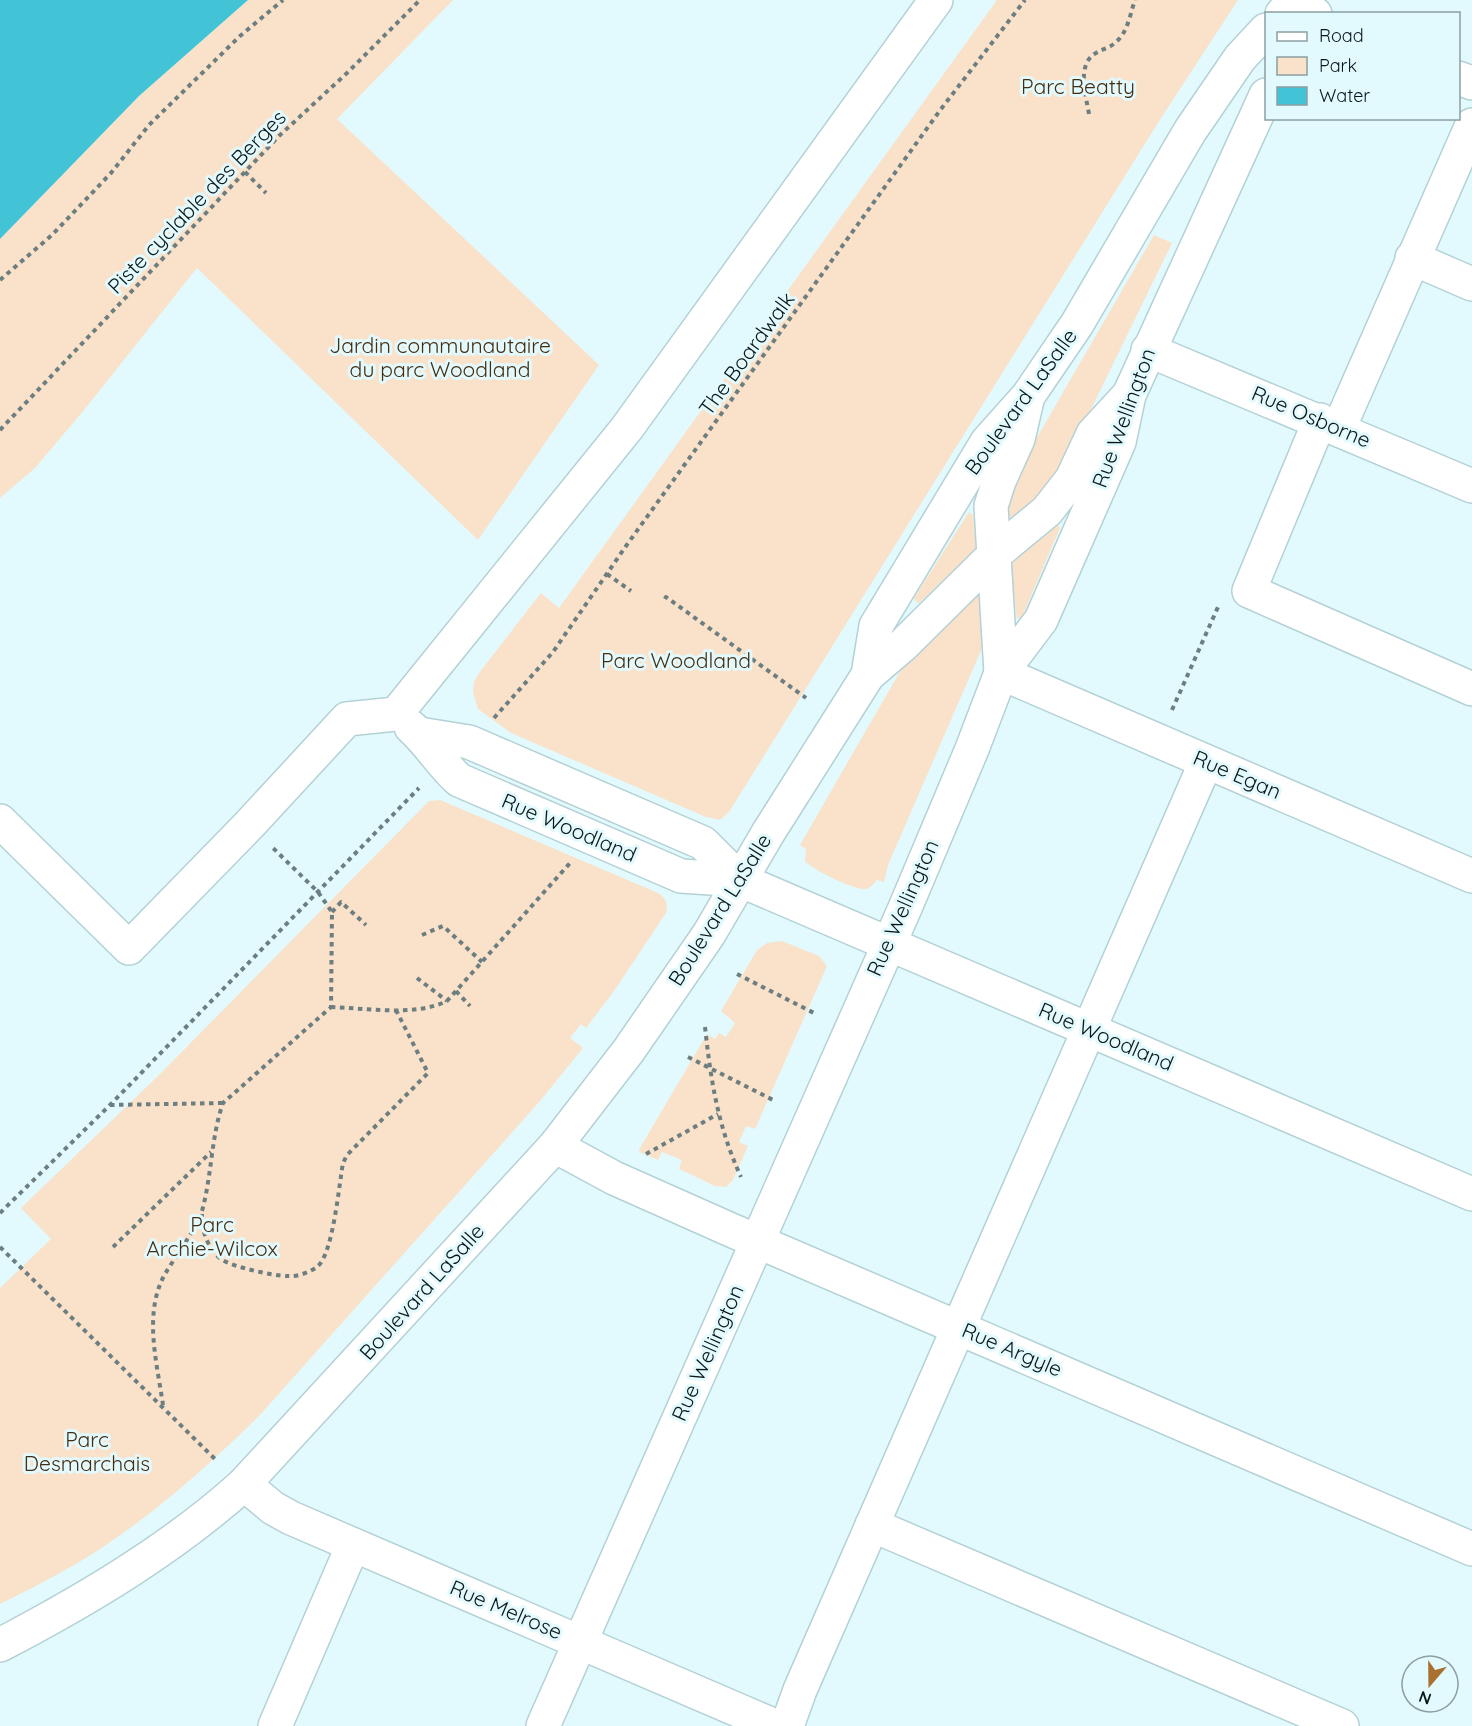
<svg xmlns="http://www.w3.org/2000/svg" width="1472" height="1726" font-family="Quicksand,sans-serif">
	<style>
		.green { fill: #fae1c9 }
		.water { fill: #42c4d6 }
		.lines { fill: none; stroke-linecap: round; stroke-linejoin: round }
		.minor-casing { stroke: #b4d1d5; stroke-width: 36 }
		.major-casing { stroke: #b4d1d5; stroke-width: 36 }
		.path { stroke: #6d7e80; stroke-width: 4; stroke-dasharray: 4.5 4.5; stroke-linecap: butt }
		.minor { stroke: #fff; stroke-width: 33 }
		.major { stroke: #fff; stroke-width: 33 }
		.labels { text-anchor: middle; stroke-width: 6; stroke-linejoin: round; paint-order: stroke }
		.park-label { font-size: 21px; fill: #472d10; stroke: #e2fafd }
		.street-label { font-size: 21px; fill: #0b1617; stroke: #e2fafd }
	</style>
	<rect width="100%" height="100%" fill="#e2fafd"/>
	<g class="green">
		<path d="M248,0H453L337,119L599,365L478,540L197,268L84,410L35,468L0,498V239L139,96Z"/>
		<path d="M997,0H1238L1161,118L729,812L720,820L706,817L511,733L478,709L473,692L474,682L479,673L541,593L559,608Z"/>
		<path d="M1154,235L1172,243L1059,475L1050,486L1008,521L1004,509L1013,479Z"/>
		<path d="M969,512L973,515L976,550L919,603L916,602L914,598Z"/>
		<path d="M1058,524L1060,528L1022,617L1017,619L1010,565Z"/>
		<path d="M976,595H980L985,636L983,646L888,865L884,882L877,880C874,883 871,888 866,889C856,891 811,869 805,861L806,849L800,845L909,656Z"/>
		<path d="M440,800L658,893C667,899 668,903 666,913L614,991L586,1028L581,1024L570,1038L583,1048L540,1101L259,1416C214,1460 168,1502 116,1538C80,1564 40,1584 0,1604V1288L51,1239L21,1208L161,1073L429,801Z"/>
		<path d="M782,941L819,956L827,966L755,1129L746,1126L739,1142L748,1146L733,1180L726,1187L715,1186L679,1169L682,1160L662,1152L658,1160L639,1152L640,1148L707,1034L715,1039L719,1033L726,1037L735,1023L721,1011L757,950L767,943Z"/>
	</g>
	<path class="water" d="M0,0H248L139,96L0,239Z"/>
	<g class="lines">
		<g class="minor-casing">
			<g id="minor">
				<path d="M1293,2L1315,14"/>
				<path d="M1458,78L1472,83"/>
				<path d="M1412,258L1472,284"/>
				<path d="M1148,350L1472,486"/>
				<path d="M1320,420L1249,591L1472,689"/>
				<path d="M1339,428L1472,125"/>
				<path d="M1001,673L1472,876"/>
				<path d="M411,727C429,743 441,764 459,780L681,876L740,880"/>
				<path d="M419,734L469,742L703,843L740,880L1472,1194"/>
				<path d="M0,821L129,948L249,825L347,719L396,714L627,428L936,0"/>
				<path d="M555,1146L614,1178L731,1230L1472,1549"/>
				<path d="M244,1484L273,1508L291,1518L775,1726"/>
				<path d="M872,1525L1342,1726"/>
				<path d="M275,1726L353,1545"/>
				<path d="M787,1726L800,1690L1206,762"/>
			</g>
		</g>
		<g class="major-casing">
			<g id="major">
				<path d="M1282,14L1294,0"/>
				<path d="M1001,673L991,506L999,481L1018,439L1027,400"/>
				<path d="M868,675L903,645L995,554L1047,511L1072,479L1093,434L1128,396"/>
				<path d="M0,1645C86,1600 172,1549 244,1484L555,1146L629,1050L709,934L768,833L868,675L876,626L987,442L1028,396L1077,324L1190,131L1240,58L1266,30"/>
				<path d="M543,1726L905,908L972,749L1001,673L1041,620L1119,442L1129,395L1266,95"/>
			</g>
		</g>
		<g class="path">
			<path d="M1089,114C1086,96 1076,64 1096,53C1102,49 1110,48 1116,42C1128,32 1130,14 1135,0"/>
			<path d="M245,172L266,193"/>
			<path d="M0,280L52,235L111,173L149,125L240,36L283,0"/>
			<path d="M0,430L279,136L347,73L420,0"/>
			<path d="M607,574L631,591"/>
			<path d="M665,599L666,597L806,698"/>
			<path d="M1172,710L1218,607"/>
			<path d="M494,718L553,652L626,546L941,109L1025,0"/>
			<path d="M332,912L341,902L366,925"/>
			<path d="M422,935L443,926L482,962"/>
			<path d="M737,974L814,1013"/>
			<path d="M417,978L447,1001"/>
			<path d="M456,991L470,1006"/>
			<path d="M331,1007C365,1008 415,1017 447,1001L570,863"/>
			<path d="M705,1027C711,1082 718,1127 741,1177"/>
			<path d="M688,1057L775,1101"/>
			<path d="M110,1105L223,1103"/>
			<path d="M646,1154L718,1114"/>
			<path d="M0,1213L110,1105L419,788"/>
			<path d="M202,1214C201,1230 208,1249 221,1259C232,1267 274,1276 288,1276C297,1277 311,1272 318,1266C333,1253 339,1185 343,1163L347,1155L428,1073L396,1010"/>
			<path d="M0,1247L217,1461"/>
			<path d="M113,1247L211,1152"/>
			<path d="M163,1405C157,1363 143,1313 165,1274C175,1257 197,1228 202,1211C212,1175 211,1137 223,1103L331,1007L332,912L318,892L273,848"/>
		</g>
		<use href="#minor" class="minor"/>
		<use href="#major" class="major"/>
	</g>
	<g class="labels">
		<g class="park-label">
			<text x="1078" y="94">Parc Beatty</text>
			<text x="440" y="353">Jardin communautaire<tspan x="440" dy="24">du parc Woodland</tspan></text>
			<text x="676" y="668">Parc Woodland</text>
			<text x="212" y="1232">Parc<tspan x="212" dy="24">Archie-Wilcox</tspan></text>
			<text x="87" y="1447">Parc<tspan x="87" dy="24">Desmarchais</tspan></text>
		</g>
		<g class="street-label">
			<text transform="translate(197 202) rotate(-46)" y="7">Piste cyclable des Berges</text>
			<text transform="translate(747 354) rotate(-54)" y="7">The Boardwalk</text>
			<text transform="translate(1021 402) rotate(-54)" y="7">Boulevard LaSalle</text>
			<text transform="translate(1311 417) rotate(23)" y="7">Rue Osborne</text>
			<text transform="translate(1124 418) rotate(-70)" y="7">Rue Wellington</text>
			<text transform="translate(1237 775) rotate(23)" y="7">Rue Egan</text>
			<text transform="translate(569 828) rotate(23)" y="7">Rue Woodland</text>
			<text transform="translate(903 908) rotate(-66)" y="7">Rue Wellington</text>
			<text transform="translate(720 910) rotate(-58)" y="7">Boulevard LaSalle</text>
			<text transform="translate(1106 1037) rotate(23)" y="7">Rue Woodland</text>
			<text transform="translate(422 1292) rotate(-48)" y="7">Boulevard LaSalle</text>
			<text transform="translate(1012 1350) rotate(23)" y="7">Rue Argyle</text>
			<text transform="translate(708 1353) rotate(-66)" y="7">Rue Wellington</text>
			<text transform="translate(506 1610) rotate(23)" y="7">Rue Melrose</text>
		</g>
	</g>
	<rect x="1265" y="12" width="195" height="108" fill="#e2fafd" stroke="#8c9fa1" stroke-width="1.5"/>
	<rect x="1277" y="32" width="30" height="9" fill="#ffffff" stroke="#8c9fa1" stroke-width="1.5"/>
	<text x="1319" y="42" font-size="18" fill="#0b1617">Road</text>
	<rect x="1277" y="57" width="30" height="18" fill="#fae1c9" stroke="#8c9fa1" stroke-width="1.5"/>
	<text x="1319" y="72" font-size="18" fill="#0b1617">Park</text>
	<rect x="1277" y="87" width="30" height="18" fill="#42c4d6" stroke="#8c9fa1" stroke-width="1.5"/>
	<text x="1319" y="102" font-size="18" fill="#0b1617">Water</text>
	<g transform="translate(1430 1684) rotate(200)"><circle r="28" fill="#e2fafd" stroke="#8c9fa1" stroke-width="1.5"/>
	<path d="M0-4.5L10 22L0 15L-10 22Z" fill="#aa7030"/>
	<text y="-9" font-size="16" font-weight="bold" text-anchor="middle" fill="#0b1617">N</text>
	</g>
</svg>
